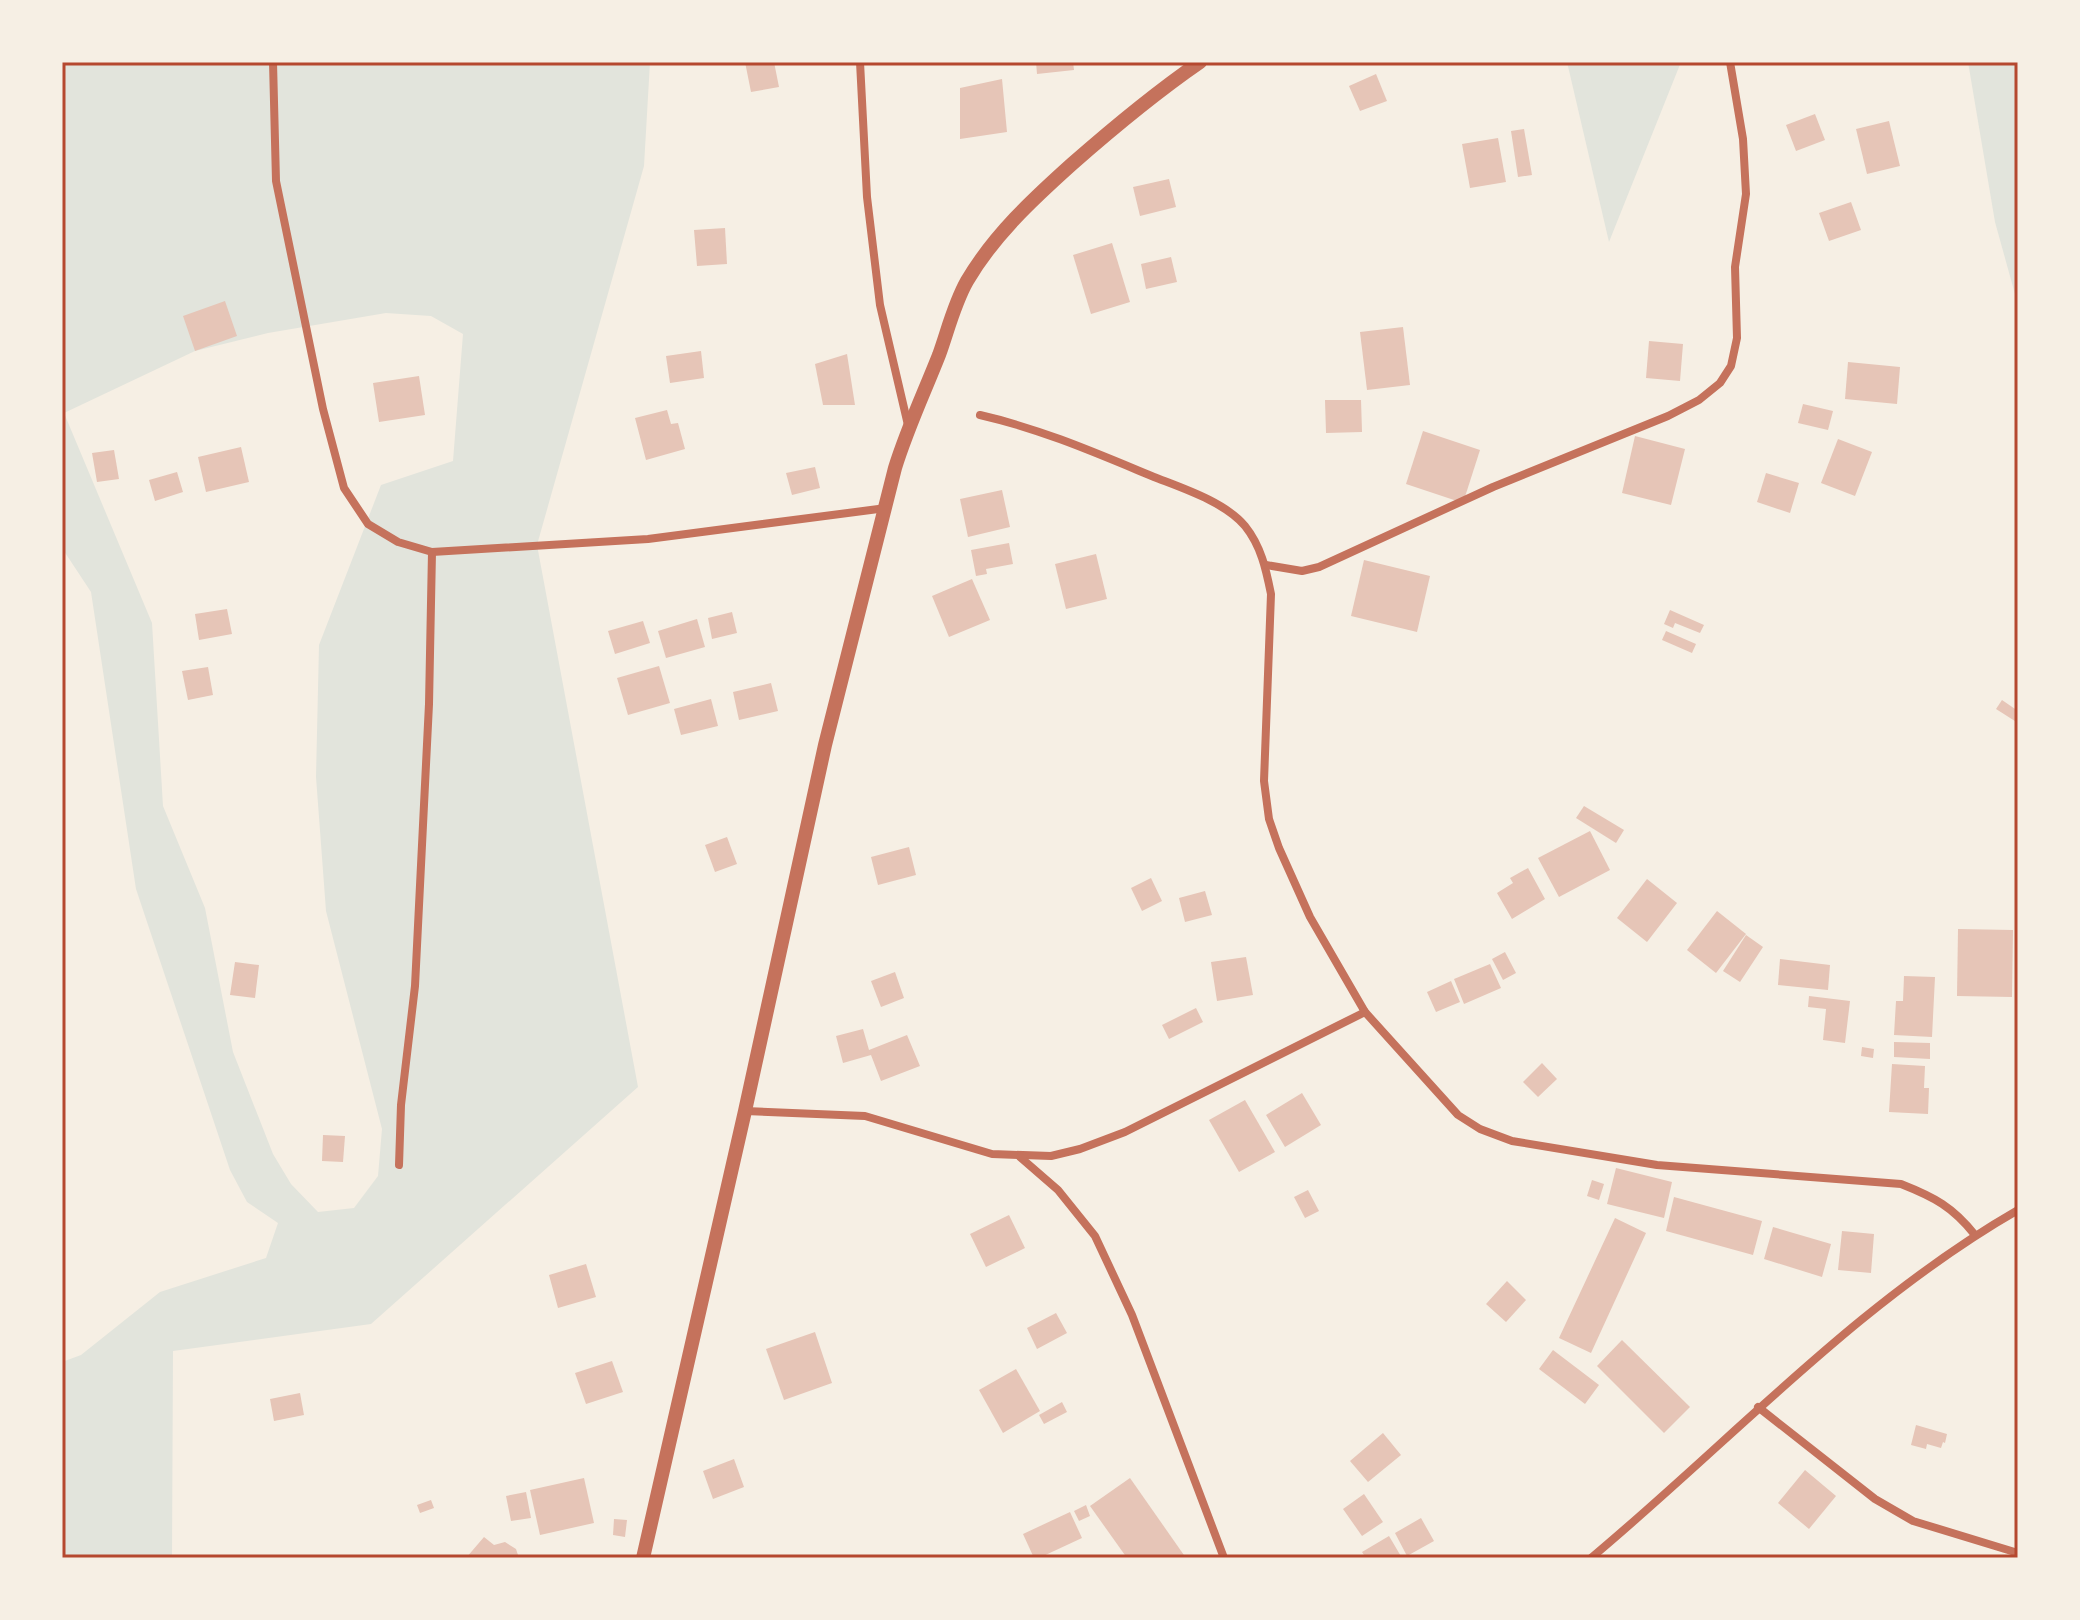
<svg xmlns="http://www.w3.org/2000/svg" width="2080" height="1620" font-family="'IBM Plex Serif',serif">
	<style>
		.green { fill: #e2e4dc; fill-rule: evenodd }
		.building { fill: #e6c5b7 }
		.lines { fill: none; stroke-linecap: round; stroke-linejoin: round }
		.minor { stroke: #c5725c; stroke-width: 8 }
		.tertiary { stroke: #c5725c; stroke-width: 14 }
		.neatline { fill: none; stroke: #b5482f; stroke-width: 3 }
	</style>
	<rect width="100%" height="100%" fill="#f6efe4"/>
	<g class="green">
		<path d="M62,62H650L644,166L537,545L638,1087L371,1324L173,1351L172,1558H62V1362L81,1355L160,1292L266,1258L278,1223L247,1202L230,1170L136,889L91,592L62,548ZM386,313L431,316L463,334L453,461L381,485L319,645L316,777L326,911L382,1129L378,1176L354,1208L318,1212L291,1184L273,1154L233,1052L205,908L163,806L152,623L64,413L195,351L268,333Z"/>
		<path d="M1567,62H1681L1609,242Z"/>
		<path d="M1968,62H2018V305L1995,222Z"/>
	</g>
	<g class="building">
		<path d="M745,62H774L779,87L751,92Z"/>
		<path d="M1036,62H1073L1074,70L1037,74Z"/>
		<path d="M1376,74L1387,101L1360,111L1349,86Z"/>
		<path d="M1002,79L1007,132L960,139V88Z"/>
		<path d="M1815,114L1825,140L1796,151L1786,125Z"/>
		<path d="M1889,121L1900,166L1867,174L1856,129Z"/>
		<path d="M1524,129L1532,175L1518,177L1511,131Z"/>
		<path d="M1498,138L1506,182L1470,188L1462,144Z"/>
		<path d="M1169,179L1176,207L1140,216L1133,187Z"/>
		<path d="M1851,202L1861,230L1829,241L1819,213Z"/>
		<path d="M725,228L727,264L697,266L694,230Z"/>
		<path d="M1112,243L1130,302L1091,314L1073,255Z"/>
		<path d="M1171,257L1177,282L1146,289L1141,264Z"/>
		<path d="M225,301L237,336L195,351L183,316Z"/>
		<path d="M1403,327L1410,385L1367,390L1360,332Z"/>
		<path d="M1649,341L1683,344L1680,381L1646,378Z"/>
		<path d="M701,351L704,378L670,383L666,356Z"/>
		<path d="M847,354L855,405H823L815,364Z"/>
		<path d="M1848,362L1900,367L1897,404L1845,399Z"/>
		<path d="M419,376L425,415L379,422L373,383Z"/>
		<path d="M1325,400H1361L1362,432L1326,433Z"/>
		<path d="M1803,404L1833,411L1828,430L1798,423Z"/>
		<path d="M667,410L671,424L678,423L685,449L646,460L635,418Z"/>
		<path d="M1423,431L1480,450L1463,503L1406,484Z"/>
		<path d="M1635,436L1685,449L1671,505L1622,493Z"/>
		<path d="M1838,439L1872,452L1855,496L1821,483Z"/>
		<path d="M241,447L249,482L206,492L198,457Z"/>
		<path d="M114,450L119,479L97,482L92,453Z"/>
		<path d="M815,467L820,488L792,495L786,473Z"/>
		<path d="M177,472L183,492L155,501L149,480Z"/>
		<path d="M1766,473L1799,483L1790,513L1757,502Z"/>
		<path d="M1002,490L1010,527L968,537L960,499Z"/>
		<path d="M1009,543L1013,564L986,569L987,574L976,576L971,550Z"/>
		<path d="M1096,554L1107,599L1066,609L1055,564Z"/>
		<path d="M1364,560L1430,576L1417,632L1351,616Z"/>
		<path d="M972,579L990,620L949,637L932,596Z"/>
		<path d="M227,609L232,634L199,640L195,614Z"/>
		<path d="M1670,610L1704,625L1700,633L1675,623L1673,628L1664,624Z"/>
		<path d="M732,612L737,633L712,639L708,618Z"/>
		<path d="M697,619L705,647L666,658L658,631Z"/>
		<path d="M643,621L650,643L615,654L608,631Z"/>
		<path d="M1666,631L1696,644L1692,653L1662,640Z"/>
		<path d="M659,666L670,703L628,715L617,678Z"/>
		<path d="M208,667L213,695L188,700L182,671Z"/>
		<path d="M771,683L778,711L739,720L733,692Z"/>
		<path d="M711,699L718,726L681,735L674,709Z"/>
		<path d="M2002,700L2018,711V723L1996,709Z"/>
		<path d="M1584,806L1624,830L1616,843L1576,818Z"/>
		<path d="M1590,831L1610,870L1559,897L1538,858Z"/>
		<path d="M727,837L737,864L715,872L705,845Z"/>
		<path d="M909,847L916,875L878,885L871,857Z"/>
		<path d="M1528,868L1545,899L1512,919L1497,893L1513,883L1510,878Z"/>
		<path d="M1151,878L1162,901L1142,911L1131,888Z"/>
		<path d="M1647,879L1677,903L1647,942L1617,918Z"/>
		<path d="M1205,891L1212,915L1185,922L1179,898Z"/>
		<path d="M1717,911L1746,934L1716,973L1687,950Z"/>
		<path d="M1958,929L2013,930L2012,997L1957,996Z"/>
		<path d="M1746,935L1763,947L1740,982L1723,971Z"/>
		<path d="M1505,952L1516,973L1503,980L1492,959Z"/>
		<path d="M1246,957L1253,995L1217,1001L1211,962Z"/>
		<path d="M1780,959L1830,965L1828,990L1778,985Z"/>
		<path d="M235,962L259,965L255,998L230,995Z"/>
		<path d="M1490,964L1501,988L1464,1004L1454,979Z"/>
		<path d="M895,972L904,998L881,1007L871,981Z"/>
		<path d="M1904,976L1935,977L1932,1037L1894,1035L1896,1001H1903Z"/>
		<path d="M1451,981L1460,1002L1436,1012L1427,992Z"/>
		<path d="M1809,996L1850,1001L1845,1043L1823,1040L1826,1009L1808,1007Z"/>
		<path d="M1196,1008L1203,1022L1169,1039L1162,1025Z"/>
		<path d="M863,1029L869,1050L907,1035L920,1066L881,1081L871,1055L843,1063L836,1036Z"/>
		<path d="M1894,1042L1930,1043V1059L1894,1057Z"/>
		<path d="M1862,1047L1874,1049L1873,1058L1861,1056Z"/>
		<path d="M1542,1063L1557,1079L1538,1097L1523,1082Z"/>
		<path d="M1892,1064L1925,1066L1924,1088H1929L1928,1114L1889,1112Z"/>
		<path d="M1302,1093L1321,1125L1285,1147L1266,1115Z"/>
		<path d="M1245,1100L1275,1152L1239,1172L1209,1120Z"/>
		<path d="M323,1135L345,1136L343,1162L322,1161Z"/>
		<path d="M1616,1168L1672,1182L1664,1218L1607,1204Z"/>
		<path d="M1592,1180L1604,1184L1599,1200L1587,1196Z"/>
		<path d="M1308,1190L1319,1211L1305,1218L1294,1197Z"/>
		<path d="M1674,1197L1762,1221L1753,1255L1666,1231Z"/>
		<path d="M1009,1215L1025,1248L986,1267L970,1234Z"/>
		<path d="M1615,1218L1646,1233L1591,1353L1559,1338Z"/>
		<path d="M1773,1227L1831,1244L1822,1277L1764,1259Z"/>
		<path d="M1842,1231L1874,1234L1871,1273L1838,1270Z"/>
		<path d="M586,1264L596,1297L558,1308L549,1275Z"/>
		<path d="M1507,1281L1526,1300L1506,1322L1486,1304Z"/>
		<path d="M1056,1313L1067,1333L1037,1349L1027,1328Z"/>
		<path d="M815,1332L832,1383L784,1400L766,1349Z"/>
		<path d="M1622,1340L1690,1407L1664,1433L1597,1366Z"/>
		<path d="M1553,1350L1599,1385L1585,1404L1539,1369Z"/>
		<path d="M612,1361L623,1392L586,1404L575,1373Z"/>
		<path d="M1016,1369L1040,1411L1003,1433L979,1390Z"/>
		<path d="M300,1393L304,1415L274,1421L270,1399Z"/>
		<path d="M1062,1402L1067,1412L1044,1424L1039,1415Z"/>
		<path d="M1916,1425L1947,1434L1945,1443L1943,1442L1941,1448L1927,1444L1926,1449L1911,1445Z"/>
		<path d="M1383,1433L1401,1455L1368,1482L1350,1461Z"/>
		<path d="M734,1459L744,1487L713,1499L703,1471Z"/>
		<path d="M1805,1470L1836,1496L1809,1529L1778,1503Z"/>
		<path d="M584,1478L594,1523L540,1535L530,1490Z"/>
		<path d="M1130,1478L1186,1558H1127L1090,1506Z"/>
		<path d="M526,1492L531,1518L511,1521L506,1496Z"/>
		<path d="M1364,1494L1383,1522L1362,1536L1343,1509Z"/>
		<path d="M431,1500L434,1508L420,1513L417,1505Z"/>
		<path d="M1086,1505L1090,1516L1079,1521L1074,1511Z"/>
		<path d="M1070,1512L1082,1538L1039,1558H1034L1023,1534Z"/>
		<path d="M1421,1518L1434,1541L1407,1556L1395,1533Z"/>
		<path d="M614,1519L627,1520L625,1537L613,1535Z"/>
		<path d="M1389,1536L1402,1558H1366L1362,1552Z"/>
		<path d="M484,1537L494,1545L505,1542L516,1549L519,1558H466Z"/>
	</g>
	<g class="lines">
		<g class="minor">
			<path d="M273,62L276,181L323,409L344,488L368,524L398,542L432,552L648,539L886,508"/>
			<path d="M860,62L867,197L880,305L908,425"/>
			<path d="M980,415C1041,429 1096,453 1154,477C1182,488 1225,502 1245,526C1261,546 1266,569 1271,594L1264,781L1269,819L1279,848L1310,917L1365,1012L1458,1115L1480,1129L1512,1141L1657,1165L1901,1184C1934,1197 1953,1207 1975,1235"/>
			<path d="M1266,565L1302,571L1319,567L1493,487L1668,416L1699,400L1720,383L1731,366L1737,338L1735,267L1746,194L1743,139L1730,62"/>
			<path d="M745,1111L865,1116L992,1154L1051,1156L1080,1149L1125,1132L1365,1012"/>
			<path d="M1020,1157L1058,1190L1095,1236L1132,1315L1224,1558"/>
			<path d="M399,1165L401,1105L415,986L429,704L432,552"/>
			<path d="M1758,1407L1875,1499L1913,1521L2018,1553"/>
			<path d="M1591,1558C1732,1440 1858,1302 2018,1210"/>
		</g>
		<path class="tertiary" d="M643,1558L745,1111L825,745L895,468C907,429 924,393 939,355C948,330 954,304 967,281C994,235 1033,199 1072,164C1113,128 1155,93 1200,62"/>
	</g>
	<rect width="2080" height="1620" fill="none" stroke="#f6efe4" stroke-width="128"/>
	<rect x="64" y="64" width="1952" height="1492" class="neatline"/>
</svg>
